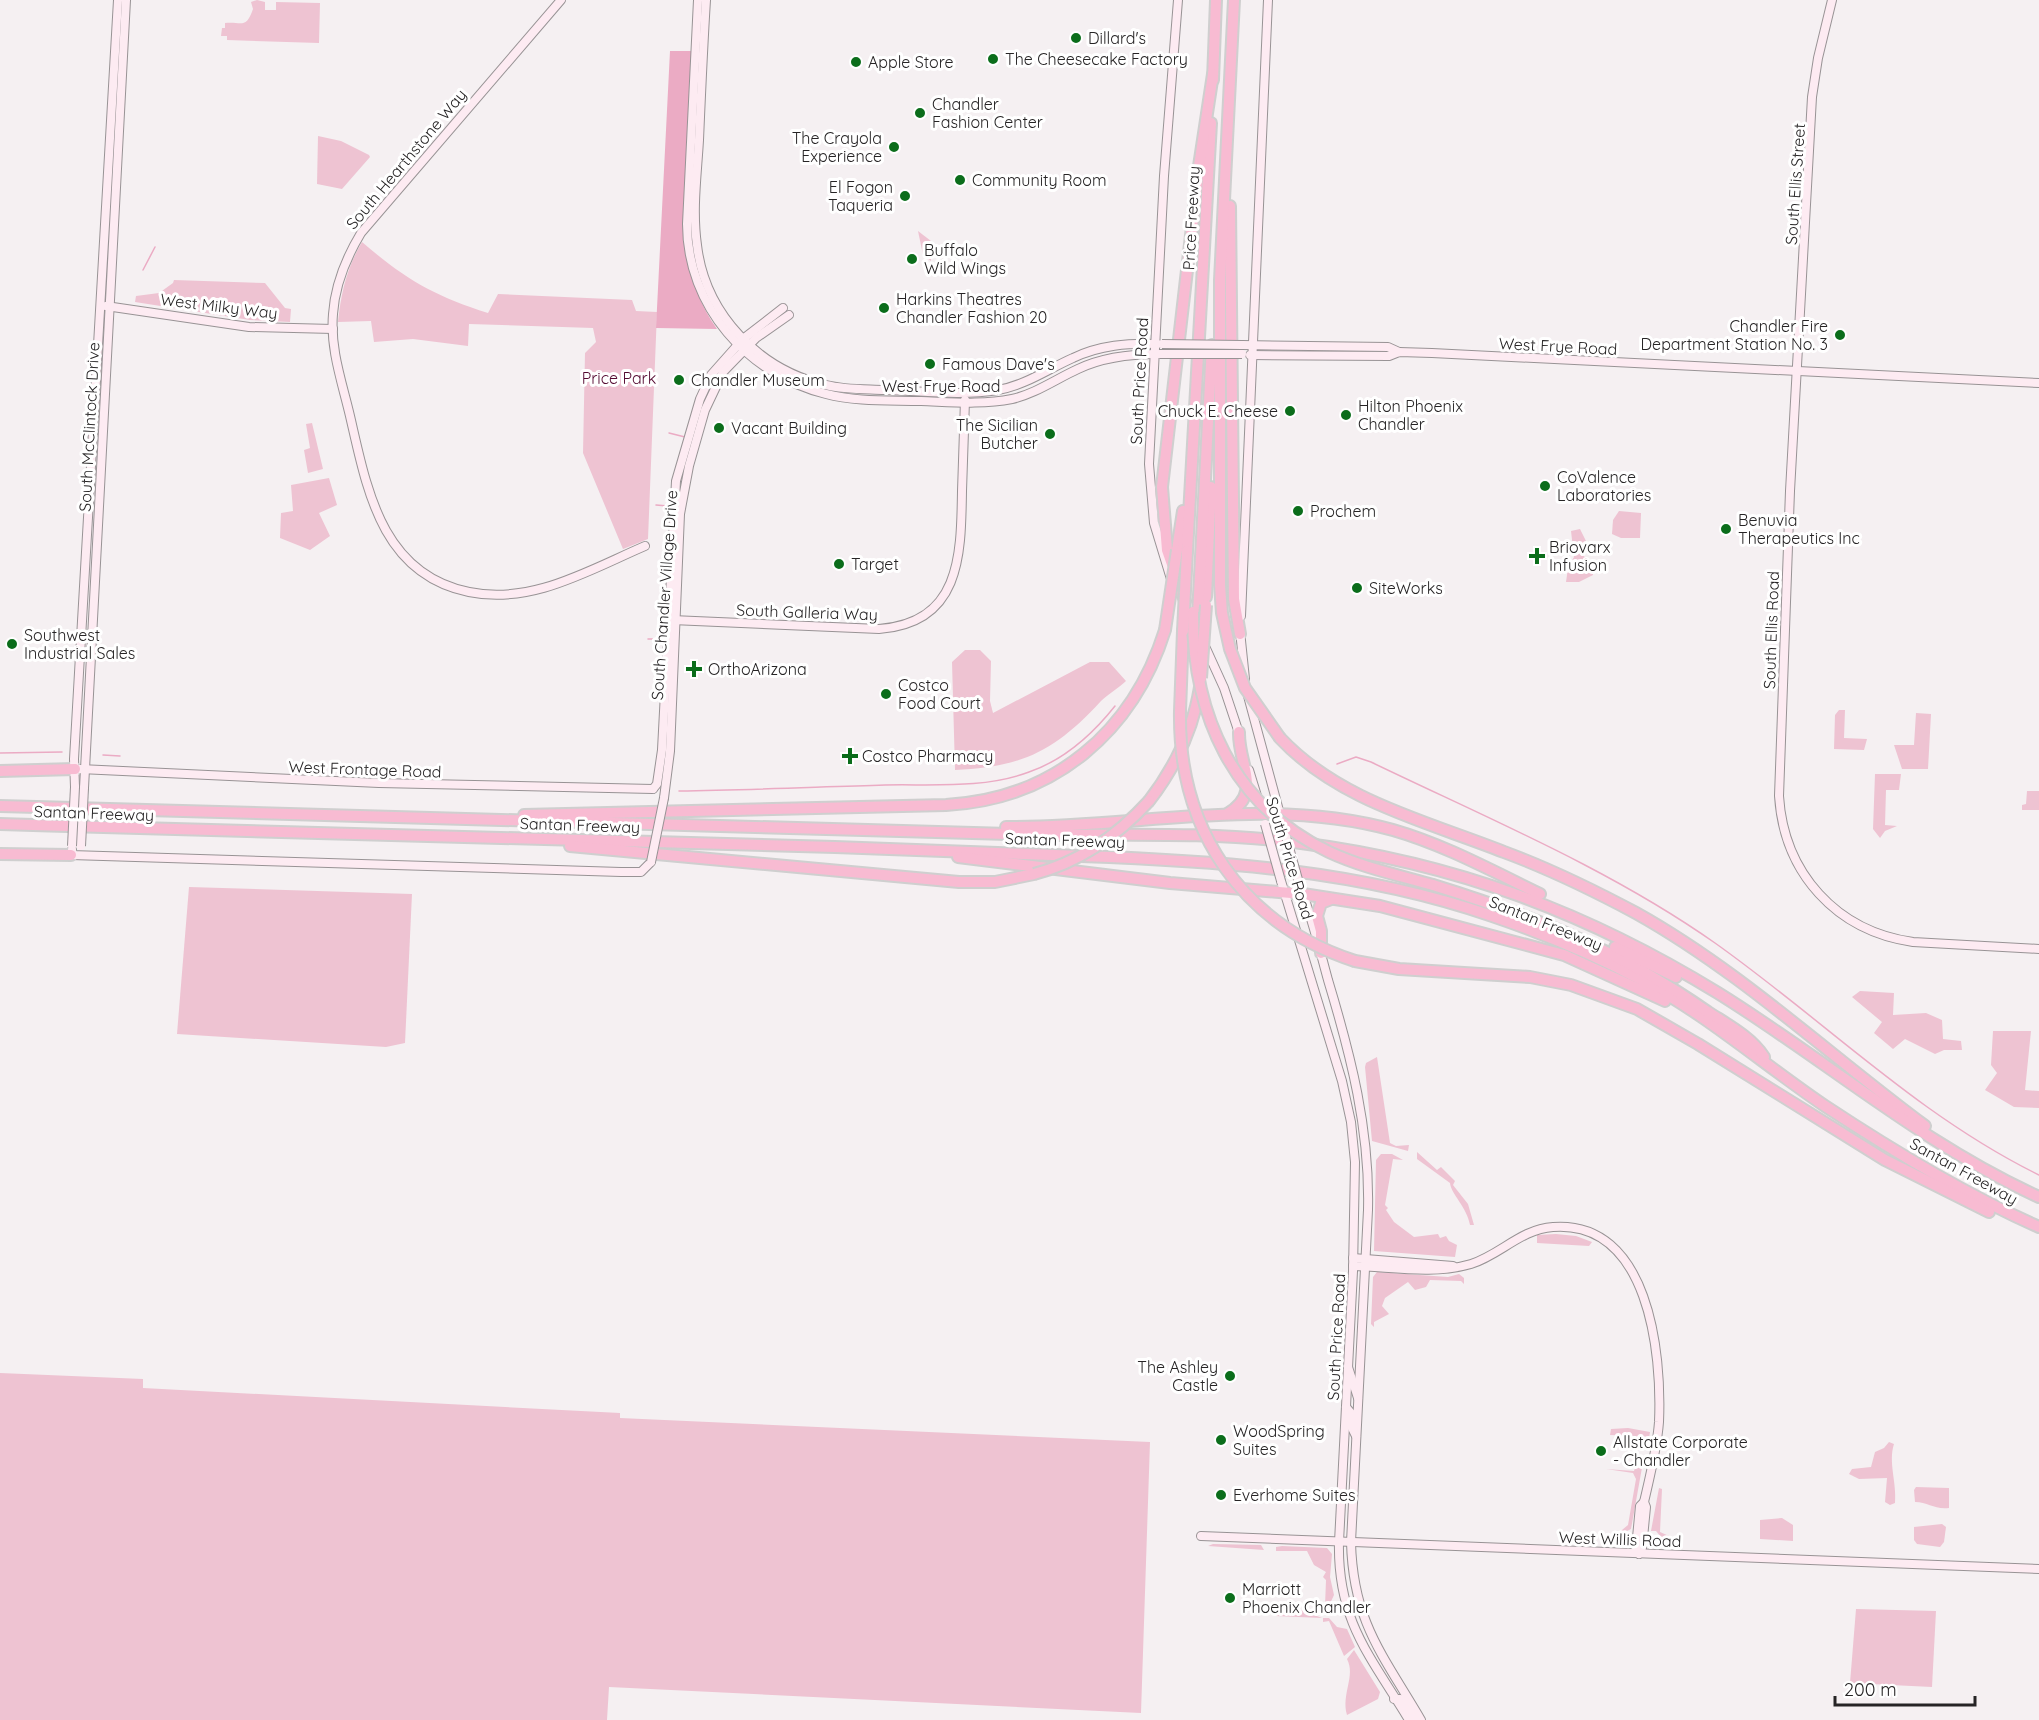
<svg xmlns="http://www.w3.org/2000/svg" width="2039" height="1720" font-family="Quicksand,sans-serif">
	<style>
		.green { fill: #eec3d2 }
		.water { fill: #ebabc4 }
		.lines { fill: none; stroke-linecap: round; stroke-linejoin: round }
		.stream { stroke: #ebabc4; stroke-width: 1.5 }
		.secondary-casing { stroke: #989395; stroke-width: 10 }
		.highway-casing { stroke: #cfcfcf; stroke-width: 14 }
		.secondary { stroke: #fdebf2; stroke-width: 8 }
		.highway { stroke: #f8bbd2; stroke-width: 10 }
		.secondary-bridge-casing { stroke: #989395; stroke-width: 10; stroke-linecap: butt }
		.highway-bridge-casing { stroke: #cfcfcf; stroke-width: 14; stroke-linecap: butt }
		.secondary-bridge { stroke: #fdebf2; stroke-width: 8 }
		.highway-bridge { stroke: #f8bbd2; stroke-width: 10 }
		.poi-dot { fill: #0b6d1b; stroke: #fff; stroke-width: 2 }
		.labels { text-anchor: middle; stroke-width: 6; stroke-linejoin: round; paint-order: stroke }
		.poi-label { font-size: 16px; fill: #262425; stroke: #fff; text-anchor: start }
		.street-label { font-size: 16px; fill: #262425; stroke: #fff }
		.park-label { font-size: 16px; fill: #530830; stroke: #fff }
	</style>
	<rect width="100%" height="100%" fill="#f5f0f2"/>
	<g class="green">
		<path d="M257,0L265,2V10H276V2L320,3L319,43L227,40V36H221L222,28H225V23C241,21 246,30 253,9L251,2Z"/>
		<path d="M318,136L341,141L369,155L370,157L342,189L317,184Z"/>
		<path d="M918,231L931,241V261L923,255Z"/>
		<path d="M362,242C405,279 434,296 488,313L498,294L632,300L636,311L657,312L648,539L623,549L583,453L585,353L596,342L593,328L469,324L468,346L413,339L374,342L371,321L338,322C341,293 347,267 362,242Z"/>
		<path d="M174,280L265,283L285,308L291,309L290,322L250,320L135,302L136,296L159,293L173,283Z"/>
		<path d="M312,423L323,469L308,473L304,450L310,448L306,424Z"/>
		<path d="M329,478L337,505L319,513L330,536L310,550L280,538L281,513L293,511L291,485Z"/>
		<path d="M1619,511L1641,513L1640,538H1621L1612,534L1613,520Z"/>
		<path d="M1580,529L1586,541L1582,554L1592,565L1593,575L1579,582H1566L1568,568L1574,557L1571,531Z"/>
		<path d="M965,650H980L991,661L990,701L993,713L1090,662H1109L1126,681C1119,688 1108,694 1101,701C1055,751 1023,767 955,770L952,662Z"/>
		<path d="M1839,710H1845L1844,738L1867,739L1864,750L1834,749L1835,715Z"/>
		<path d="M1916,713L1931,714L1928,769H1902L1894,745H1914Z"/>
		<path d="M1875,774H1901L1899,790H1886L1885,825L1897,826L1885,831L1880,838L1873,829Z"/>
		<path d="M2027,791H2039V810H2022V805L2026,804Z"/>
		<path d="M189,887L412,894L405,1043L386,1047L177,1034Z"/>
		<path d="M1860,991L1894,993L1893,1015L1926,1013L1942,1020L1943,1039L1961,1041L1962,1050H1944L1935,1054L1905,1039L1893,1049L1874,1033L1882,1022L1852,997Z"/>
		<path d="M1993,1031H2031L2025,1090L2039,1091V1108L2014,1107L1985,1090L1997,1073L1991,1065Z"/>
		<path d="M1377,1057L1390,1143L1396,1146L1409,1145L1408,1151L1372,1141L1365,1067L1366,1063Z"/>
		<path d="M1417,1152L1437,1170L1441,1167L1455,1181L1453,1185L1468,1204L1474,1225H1470C1467,1207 1451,1194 1450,1183L1417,1159Z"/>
		<path d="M1381,1154H1392L1403,1160L1393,1159L1385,1205L1388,1208L1386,1210L1394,1222L1414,1237L1438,1234L1440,1238L1446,1236L1449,1241L1457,1245L1455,1257L1374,1251L1376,1160Z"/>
		<path d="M1556,1234L1576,1236L1592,1242L1589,1246L1537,1243V1235Z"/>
		<path d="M1377,1272L1448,1277L1459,1274L1464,1278V1284L1461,1281L1430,1280L1426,1287L1415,1290L1408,1282L1385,1298L1382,1306L1389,1314L1374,1322V1327L1371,1324L1373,1277Z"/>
		<path d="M0,1373L143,1379V1388L620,1413V1418L1150,1442L1141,1713L609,1687L607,1720H0Z"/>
		<path d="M1628,1428L1650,1432L1648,1446H1638L1636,1436L1610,1435L1611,1429Z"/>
		<path d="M1889,1442L1894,1444C1888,1462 1897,1483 1895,1503L1890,1505L1885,1502L1887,1478L1859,1479L1849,1474L1852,1469L1871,1467L1875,1452L1884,1448Z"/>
		<path d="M1637,1461L1643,1462L1631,1529L1621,1534L1619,1542L1613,1541L1611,1534L1616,1535L1628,1525L1636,1479L1633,1473L1606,1469L1634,1471Z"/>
		<path d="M1916,1487L1949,1488V1508C1935,1510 1928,1502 1915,1502L1914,1490Z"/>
		<path d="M1659,1488L1662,1489L1660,1532L1669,1536L1668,1544H1661V1537L1656,1531H1651Z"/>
		<path d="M1782,1518L1793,1525V1541L1760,1539V1520Z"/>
		<path d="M1942,1524L1946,1527L1944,1542L1940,1547L1917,1544L1914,1540V1527Z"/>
		<path d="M1213,1544L1261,1545L1264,1550L1208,1546Z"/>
		<path d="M1282,1546L1327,1548L1332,1554L1330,1577L1334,1595L1327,1610L1313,1608L1325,1606L1326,1580L1323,1577L1326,1572L1314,1565L1307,1551H1276V1547Z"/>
		<path d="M1279,1604H1286L1322,1618L1275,1616Z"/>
		<path d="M1856,1609L1936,1611L1932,1687L1850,1683Z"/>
		<path d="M1323,1618H1329L1337,1627L1347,1629L1355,1647L1344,1656L1329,1621L1323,1622Z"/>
		<path d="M1354,1650L1380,1692L1378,1699L1347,1715C1341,1694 1356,1676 1347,1659Z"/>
	</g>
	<path class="water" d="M670,51H692C690,86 688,121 687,157C684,217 680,277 717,329L656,328Z"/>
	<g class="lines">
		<g class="stream">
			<path d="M143,270L155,247"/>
			<path d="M669,433L685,437"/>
			<path d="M656,505L668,506"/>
			<path d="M648,639H661"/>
			<path d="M0,753L62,752"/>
			<path d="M103,755L120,756"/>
			<path d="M1337,764L1356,757L1371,762C1487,818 1610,869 1715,943C1825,1021 1917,1115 2039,1175"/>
			<path d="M679,791C748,790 816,787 885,785C932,784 984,789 1029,772C1064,760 1092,735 1115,706"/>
		</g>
		<g class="secondary-casing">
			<g id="secondary">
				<path d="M561,0L361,233C346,258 335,284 333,314C330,349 342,382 350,416C367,489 381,574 469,592C532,605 589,570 645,546"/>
				<path d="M698,0L687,224C687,306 748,375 826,394C856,402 890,400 921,401C951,402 982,405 1012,399C1035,394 1056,379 1078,369C1103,357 1130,354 1158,354"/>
				<path d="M706,0C703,47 701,94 699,140C697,175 692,210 697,245C705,314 759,370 826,385C846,390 866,389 885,390C922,391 962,396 998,390C1026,385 1048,369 1073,358C1100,345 1128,343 1157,344"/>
				<path d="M1832,0L1818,58L1812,97L1790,491L1779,796C1784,873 1836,931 1913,942L2039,949"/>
				<path d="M106,306L249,327L333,329"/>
				<path d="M1242,345L1388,347L1399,352"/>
				<path d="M1250,355L1389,356L1399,352L1432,353L2039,383"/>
				<path d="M1171,579L1154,523L1149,464L1164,176L1178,0"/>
				<path d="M1241,616L1268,0"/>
				<path d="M672,620L879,629C961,623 961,555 962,491C963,461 964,430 965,400"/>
				<path d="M1240,631L1245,679"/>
				<path d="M1204,644L1224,688L1240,736"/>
				<path d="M1248,696L1281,818"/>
				<path d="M80,769L379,783L653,789"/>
				<path d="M1249,770L1257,796"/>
				<path d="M75,787L74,759L118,0"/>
				<path d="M84,788L126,0"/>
				<path d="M653,789L657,784L662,750L676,481L700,399L711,375L743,339L783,308"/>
				<path d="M664,798L670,751L680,514L689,466L705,410L723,372L756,338L789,315"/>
				<path d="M72,850L71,855L621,872H641L651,862"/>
				<path d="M1281,881L1342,1081L1351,1122L1355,1162L1353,1271L1339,1542C1337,1621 1371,1657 1409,1720"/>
				<path d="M1299,883C1311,914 1319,947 1328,980C1351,1056 1370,1130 1368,1210L1351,1542C1353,1622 1383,1655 1421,1720"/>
				<path d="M1353,1258L1453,1266"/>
				<path d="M1353,1266C1392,1267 1433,1275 1471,1264C1500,1255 1521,1229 1553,1227C1649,1220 1662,1353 1659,1422C1657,1449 1650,1476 1644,1502L1640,1506L1636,1548L1639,1554"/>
				<path d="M1348,1367L1358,1398"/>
				<path d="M1346,1407L1351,1413L1350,1424L1356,1436"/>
				<path d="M1201,1536L2039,1569"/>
				<path d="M1639,1554L1642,1548L1646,1507L1644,1502"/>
				<path d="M1394,1699H1401L1415,1720"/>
			</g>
		</g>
		<g class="highway-casing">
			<g id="highway">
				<path d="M1213,80L1216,0"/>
				<path d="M1230,206L1234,599L1240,634"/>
				<path d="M1177,550L1183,511"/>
				<path d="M1187,551L1211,123"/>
				<path d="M1206,597L1211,487"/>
				<path d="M1185,601L1167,550L1162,487L1199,166L1213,74"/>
				<path d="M1198,614L1212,345"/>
				<path d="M1230,649L1222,613L1220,585V280L1234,0"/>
				<path d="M1180,711L1183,631"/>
				<path d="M1280,738C1339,801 1426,821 1504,852C1550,869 1593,890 1636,913C1740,971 1829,1055 1925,1126"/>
				<path d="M0,771L75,769"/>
				<path d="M1149,801C1176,766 1193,730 1200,687"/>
				<path d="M0,806L1046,835C1131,835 1217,832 1301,843C1455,863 1586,912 1718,993C1826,1060 1922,1144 2039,1197"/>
				<path d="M1227,814C1264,793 1238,765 1239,732"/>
				<path d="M524,815L946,805C1054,799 1133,732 1165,630"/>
				<path d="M0,824C278,833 556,840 835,847C917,850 999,853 1081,856C1221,861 1359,870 1492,916C1542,933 1593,954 1640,979C1706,1014 1763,1064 1825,1106C1893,1151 1964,1194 2039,1227"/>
				<path d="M1006,827C1134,828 1268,795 1393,830C1445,845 1492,871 1540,894"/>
				<path d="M570,846L959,882H995L1034,874"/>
				<path d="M0,854L71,855"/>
				<path d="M958,857L1170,883L1303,894L1380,906L1564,955L1665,1001"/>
				<path d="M1433,885C1534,916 1620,951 1708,1012C1728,1025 1751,1037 1764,1057"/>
				<path d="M1615,947L1676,977"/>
				<path d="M1321,953V931L1317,916L1321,903L1331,899"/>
				<path d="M1355,961L1399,969L1530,977L1571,985L1637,1009L1698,1044L1885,1160L1989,1212"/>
			</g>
		</g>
		<use href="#secondary" class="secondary"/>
		<use href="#highway" class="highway"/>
		<g class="secondary-bridge-casing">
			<g id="secondary-bridge">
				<path d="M1162,344L1242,345"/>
				<path d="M1160,354H1242"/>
				<path d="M1265,824L1281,881"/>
				<path d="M1283,826L1299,883"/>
				<path d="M72,846L75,787"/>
				<path d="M81,846L84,788"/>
				<path d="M651,862L664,798"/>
			</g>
		</g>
		<g class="highway-bridge-casing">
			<g id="highway-bridge">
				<path d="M1193,612C1192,714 1233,806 1329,852C1361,867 1398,875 1433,885"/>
				<path d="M1165,630L1177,550"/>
				<path d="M1183,631L1187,551"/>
				<path d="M1230,649L1245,688L1280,738"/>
				<path d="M1201,678L1206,605"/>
				<path d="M1180,711C1178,829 1241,924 1355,961"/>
				<path d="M1034,874C1080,862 1118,835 1149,801"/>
			</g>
		</g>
		<use href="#secondary-bridge" class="secondary-bridge"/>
		<use href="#highway-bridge" class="highway-bridge"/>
	</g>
	<g class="poi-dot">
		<circle cx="1076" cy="38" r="6"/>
		<circle cx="993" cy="59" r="6"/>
		<circle cx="856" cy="62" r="6"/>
		<circle cx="920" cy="113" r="6"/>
		<circle cx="894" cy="147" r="6"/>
		<circle cx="960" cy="180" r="6"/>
		<circle cx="905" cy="196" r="6"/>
		<circle cx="912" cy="259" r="6"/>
		<circle cx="884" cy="308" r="6"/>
		<circle cx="1840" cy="335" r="6"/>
		<circle cx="930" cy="364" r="6"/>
		<circle cx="679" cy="380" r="6"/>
		<circle cx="1290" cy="411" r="6"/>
		<circle cx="1346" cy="415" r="6"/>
		<circle cx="719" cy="428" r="6"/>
		<circle cx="1050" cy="434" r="6"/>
		<circle cx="1545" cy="486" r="6"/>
		<circle cx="1298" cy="511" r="6"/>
		<circle cx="1726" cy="529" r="6"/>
		<path d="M1534 547h6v6h6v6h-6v6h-6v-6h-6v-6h6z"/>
		<circle cx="839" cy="564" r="6"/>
		<circle cx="1357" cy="588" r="6"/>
		<circle cx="12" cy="644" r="6"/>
		<path d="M691 660h6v6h6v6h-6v6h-6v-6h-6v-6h6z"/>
		<circle cx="886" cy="694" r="6"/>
		<path d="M847 747h6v6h6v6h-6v6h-6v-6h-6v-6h6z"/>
		<circle cx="1230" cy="1376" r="6"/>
		<circle cx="1221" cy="1440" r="6"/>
		<circle cx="1601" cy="1451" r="6"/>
		<circle cx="1221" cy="1495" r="6"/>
		<circle cx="1230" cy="1598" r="6"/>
	</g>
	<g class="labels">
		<g class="poi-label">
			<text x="1088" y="44">Dillard's</text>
			<text x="1005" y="65">The Cheesecake Factory</text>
			<text x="868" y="68">Apple Store</text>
			<text x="932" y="110">Chandler<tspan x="932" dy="18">Fashion Center</tspan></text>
			<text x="882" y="144" text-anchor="end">The Crayola<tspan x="882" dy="18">Experience</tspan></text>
			<text x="972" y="186">Community Room</text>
			<text x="893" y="193" text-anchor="end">El Fogon<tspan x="893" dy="18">Taqueria</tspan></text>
			<text x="924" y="256">Buffalo<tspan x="924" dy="18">Wild Wings</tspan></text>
			<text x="896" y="305">Harkins Theatres<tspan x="896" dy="18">Chandler Fashion 20</tspan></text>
			<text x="1828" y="332" text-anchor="end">Chandler Fire<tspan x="1828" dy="18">Department Station No. 3</tspan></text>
			<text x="942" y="370">Famous Dave's</text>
			<text x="691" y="386">Chandler Museum</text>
			<text x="1358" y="412">Hilton Phoenix<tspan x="1358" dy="18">Chandler</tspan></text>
			<text x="1278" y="417" text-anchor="end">Chuck E. Cheese</text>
			<text x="1038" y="431" text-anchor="end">The Sicilian<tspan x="1038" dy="18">Butcher</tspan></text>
			<text x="731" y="434">Vacant Building</text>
			<text x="1557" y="483">CoValence<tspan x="1557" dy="18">Laboratories</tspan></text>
			<text x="1310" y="517">Prochem</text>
			<text x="1738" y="526">Benuvia<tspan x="1738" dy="18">Therapeutics Inc</tspan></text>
			<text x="1549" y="553">Briovarx<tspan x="1549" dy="18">Infusion</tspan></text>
			<text x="851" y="570">Target</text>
			<text x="1369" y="594">SiteWorks</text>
			<text x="24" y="641">Southwest<tspan x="24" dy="18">Industrial Sales</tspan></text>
			<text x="708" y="675">OrthoArizona</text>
			<text x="898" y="691">Costco<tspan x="898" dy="18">Food Court</tspan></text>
			<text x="862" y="762">Costco Pharmacy</text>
			<text x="1218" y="1373" text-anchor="end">The Ashley<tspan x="1218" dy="18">Castle</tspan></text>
			<text x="1233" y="1437">WoodSpring<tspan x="1233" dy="18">Suites</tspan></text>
			<text x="1613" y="1448">Allstate Corporate<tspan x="1613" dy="18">- Chandler</tspan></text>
			<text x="1233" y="1501">Everhome Suites</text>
			<text x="1242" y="1595">Marriott<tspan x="1242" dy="18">Phoenix Chandler</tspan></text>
		</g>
		<g class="street-label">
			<text transform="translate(406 159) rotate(-50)" y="6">South Hearthstone Way</text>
			<text transform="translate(1795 184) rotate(-86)" y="6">South Ellis Street</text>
			<text transform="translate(1191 218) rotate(-87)" y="6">Price Freeway</text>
			<text transform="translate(219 306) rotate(7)" y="6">West Milky Way</text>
			<text transform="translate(1558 346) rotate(3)" y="6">West Frye Road</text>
			<text transform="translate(1139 381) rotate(-87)" y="6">South Price Road</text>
			<text x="941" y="392">West Frye Road</text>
			<text transform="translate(89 427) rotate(-87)" y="6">South McClintock Drive</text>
			<text transform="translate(664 595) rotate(-86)" y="6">South Chandler Village Drive</text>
			<text transform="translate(807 612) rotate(2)" y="6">South Galleria Way</text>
			<text transform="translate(1771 630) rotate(-88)" y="6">South Ellis Road</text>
			<text transform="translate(365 769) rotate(2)" y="6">West Frontage Road</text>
			<text transform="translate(94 813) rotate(2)" y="6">Santan Freeway</text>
			<text transform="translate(580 825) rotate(2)" y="6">Santan Freeway</text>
			<text transform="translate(1065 840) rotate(2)" y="6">Santan Freeway</text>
			<text transform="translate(1290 858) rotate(73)" y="6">South Price Road</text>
			<text transform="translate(1546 923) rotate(22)" y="6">Santan Freeway</text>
			<text transform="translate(1964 1171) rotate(29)" y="6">Santan Freeway</text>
			<text transform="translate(1336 1337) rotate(-87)" y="6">South Price Road</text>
			<text transform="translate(1620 1539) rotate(2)" y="6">West Willis Road</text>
		</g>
		<g class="park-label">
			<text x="619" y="384">Price Park</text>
		</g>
	</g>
	<path d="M1835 1696v9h140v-9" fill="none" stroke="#262425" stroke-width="3"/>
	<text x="1844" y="1696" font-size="18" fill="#262425" stroke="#ffffff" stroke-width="4.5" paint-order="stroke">200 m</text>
</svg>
